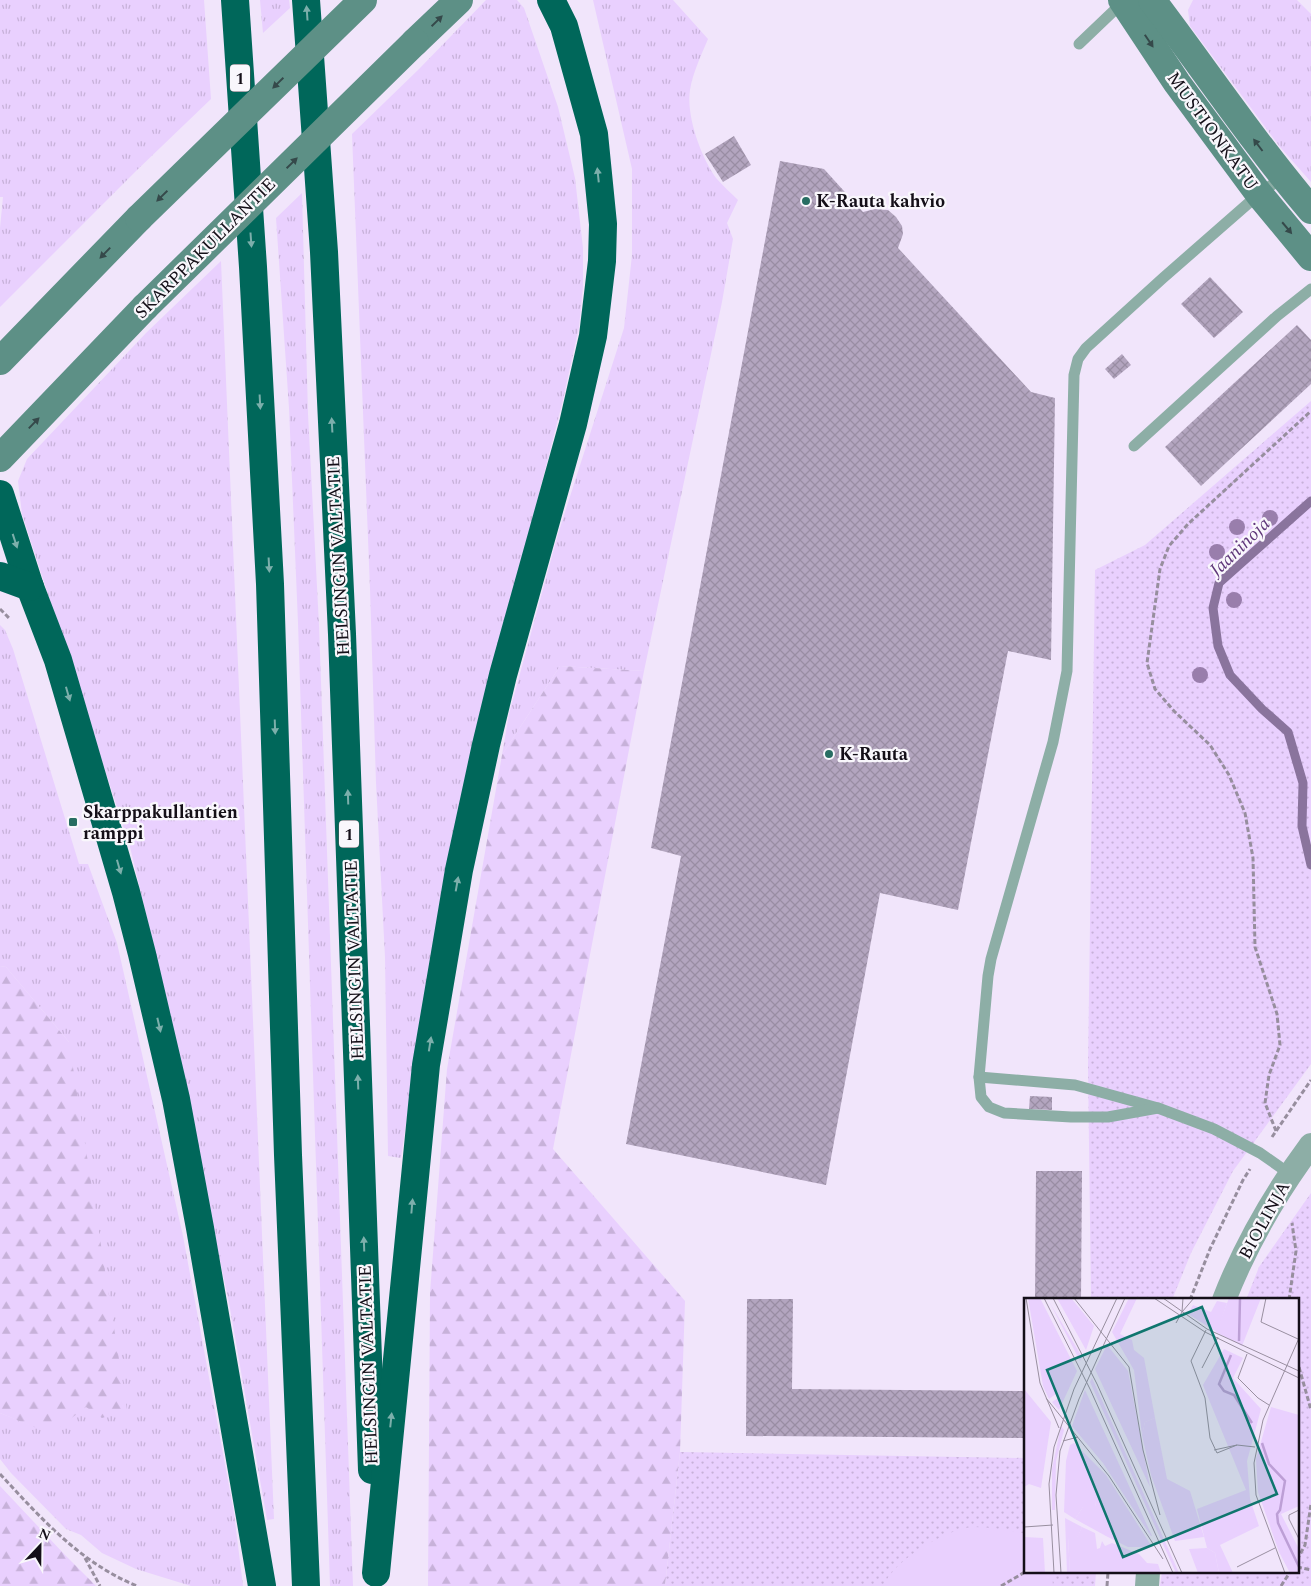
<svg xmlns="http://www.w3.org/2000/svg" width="1311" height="1586" font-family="Spectral,serif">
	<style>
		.grass { fill: url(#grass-tufts) }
		.forest { fill: url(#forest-firs) }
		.park { fill: url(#park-dots) }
		.garden { fill: #e9d0fe }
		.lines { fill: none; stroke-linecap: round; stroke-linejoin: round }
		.stream { stroke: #8a749d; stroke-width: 9 }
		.building { fill: url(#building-cross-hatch) }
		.path { stroke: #978e9e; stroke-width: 3; stroke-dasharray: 5 2.5; stroke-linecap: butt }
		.lane { stroke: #8daea6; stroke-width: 11 }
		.street { stroke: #8daea6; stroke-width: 24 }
		.secondary { stroke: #5d9086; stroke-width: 28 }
		.highway { stroke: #00675a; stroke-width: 28 }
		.secondary-bridge { stroke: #5d9086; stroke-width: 28 }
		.tree { fill: #997eac }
		.oneway { fill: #7cafab }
		.oneway2 { fill: #35494a }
		.poi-dot { fill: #276d62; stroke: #f9f7fc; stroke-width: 2 }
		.labels { text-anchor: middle; stroke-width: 4.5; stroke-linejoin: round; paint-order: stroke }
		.shield { fill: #f9f7fc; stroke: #59555c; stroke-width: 1 }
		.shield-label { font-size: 16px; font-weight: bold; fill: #140f18 }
		.street-label { font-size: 18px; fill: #140f18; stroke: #f9f7fc }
		.poi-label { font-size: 18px; font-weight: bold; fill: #140f18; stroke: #f9f7fc; text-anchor: start }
		.water-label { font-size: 19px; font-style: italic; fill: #60387b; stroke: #f9f7fc }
		.inset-river { fill: none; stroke: #bd9fd6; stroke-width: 2.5 }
		.inset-road { fill: none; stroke: #998fa0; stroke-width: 1 }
		.view { fill: #0f766e; fill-opacity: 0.15; stroke: #0f766e; stroke-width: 2.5 }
		.inset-edge { fill: none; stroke: #140f18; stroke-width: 2.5 }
	</style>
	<defs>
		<pattern id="grass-tufts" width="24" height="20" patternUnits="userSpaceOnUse" patternTransform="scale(1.25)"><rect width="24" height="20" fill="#e9d0fe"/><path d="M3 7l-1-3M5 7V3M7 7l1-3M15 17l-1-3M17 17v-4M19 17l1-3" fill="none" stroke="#c7b1d9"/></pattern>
		<pattern id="forest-firs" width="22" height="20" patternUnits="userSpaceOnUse" patternTransform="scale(1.25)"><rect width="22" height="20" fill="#e9d0fe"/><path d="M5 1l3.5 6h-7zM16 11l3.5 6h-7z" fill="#c7b1d9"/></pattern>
		<pattern id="park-dots" width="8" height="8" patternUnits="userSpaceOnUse" patternTransform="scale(1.25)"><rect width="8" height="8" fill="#e9d0fe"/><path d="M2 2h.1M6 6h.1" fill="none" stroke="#c7b1d9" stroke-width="1.8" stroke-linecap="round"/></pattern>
		<pattern id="building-cross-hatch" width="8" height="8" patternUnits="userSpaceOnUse" patternTransform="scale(1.25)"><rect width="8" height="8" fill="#b3a5bf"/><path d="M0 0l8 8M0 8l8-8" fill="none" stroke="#998da3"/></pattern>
	</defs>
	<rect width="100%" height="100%" fill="#f1e5fb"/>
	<g class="grass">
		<path d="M0,0H204L211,99L136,171L0,307V228L3,197H0Z"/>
		<path d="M260,0H289L290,8L263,33Z"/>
		<path d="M486,0H517L524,8L558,107L575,178L583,248V287L579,327L562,404L526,544L425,993L401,1158L388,1156L385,957L376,783L370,589L352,134L419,69Z"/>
		<path d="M593,0H673L708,39C701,56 693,72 690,90C686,116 701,157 716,178C723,186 731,193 738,200L727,223L733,239L722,302L644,671L560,666L502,755L509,714L558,534L624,328L632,255V169Z"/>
		<path d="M1193,0H1297L1311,14V182L1280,147L1190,26L1188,10Z"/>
		<path d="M302,193L308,414L319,625L353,1586H330L298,623L289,408L276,218Z"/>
		<path d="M221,261L274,1519L267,1520L229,1303L155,951L130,847L22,514L18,481L27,459L146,333Z"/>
		<path d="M0,625L5,630L13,649L79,864H88L117,943L183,1236L234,1513L243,1586H191L136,1569L102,1553L81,1535L66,1529L11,1473L0,1459V1413L51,1433L69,1042L6,967L0,966Z"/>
	</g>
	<g class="forest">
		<path d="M560,666L644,671L553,1149L685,1301L680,1452L665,1586H428L430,1293L447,1069L502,755Z"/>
		<path d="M0,966L6,967L69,1042L127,1410L102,1418L86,1407L51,1434L0,1413Z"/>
		<path d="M0,1486L65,1555L96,1586H0Z"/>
	</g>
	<g class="park">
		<path d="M1311,401V1064L1233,1171L1191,1253L1172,1300H1091L1088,1066L1095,570L1145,545Z"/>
		<path d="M1311,1193V1586H1160L1162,1572H1297V1300H1246L1259,1267Z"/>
		<path d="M680,1452L1025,1458V1572H1096L1095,1586H665Z"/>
	</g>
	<path class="garden" d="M970,1527C989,1527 1007,1529 1025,1534V1572H1052L1053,1586H883C895,1562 924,1545 947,1534C954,1531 963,1529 970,1527Z"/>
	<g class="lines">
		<path class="stream" d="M1311,501L1219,583L1213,608L1218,646L1230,675L1262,709L1288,732L1303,783L1302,826L1311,865"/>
	</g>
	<g class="building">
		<path d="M734,136L751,165L723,182L705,154Z"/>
		<path d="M780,161L824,169L863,212L875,209L888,210L896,217L902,226L903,234L898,248L1031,392L1055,398L1051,660L1008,651L958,910L880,893L826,1185L626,1144L681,856L651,848Z"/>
		<path d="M1210,277L1243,312L1214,338L1181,304Z"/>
		<path d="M1297,325L1311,340V384L1201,486L1165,447Z"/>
		<path d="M1122,354L1131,365L1114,379L1105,369Z"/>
		<path d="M1030,1096L1052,1097V1110L1029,1109Z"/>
		<path d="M1036,1171H1082L1081,1300H1035Z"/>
		<path d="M747,1299H793L792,1389L1025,1391V1438L746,1436Z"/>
	</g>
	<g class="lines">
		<g class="path">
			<path d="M0,609L10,619"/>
			<path d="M1276,1131L1265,1103L1269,1075L1280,1045L1277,1014L1255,947L1253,858L1245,813L1229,775L1210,745L1174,711L1155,689L1147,663L1160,569L1169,546L1188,524L1311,411"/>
			<path d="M1272,1137L1311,1080"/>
			<path d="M1190,1300L1210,1249L1243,1180L1250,1169"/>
			<path d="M1289,1300L1296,1251L1292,1223"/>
			<path d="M1297,1360L1311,1410"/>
			<path d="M0,1474C41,1518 79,1562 137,1586"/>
			<path d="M85,1558L100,1586"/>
			<path d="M1297,1560L1305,1545L1311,1504"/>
			<path d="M1297,1567L1311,1570"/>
			<path d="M1001,1586L1025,1572"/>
			<path d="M1107,1586L1108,1572"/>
			<path d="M1281,1586L1290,1572"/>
		</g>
		<g class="lane">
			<path d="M1079,44L1123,2"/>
			<path d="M1134,446L1277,316L1311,289"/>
			<path d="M979,1077L1075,1085L1158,1108L1214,1129L1260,1153L1290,1174"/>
			<path d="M1158,1108L1108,1117H1071L1004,1113L989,1107L981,1097L979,1077L988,976L991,959L1053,742L1067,671L1074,375L1078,359L1086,348L1163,278L1259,194L1283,177"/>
		</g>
		<g class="street">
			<path d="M1224,1300C1245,1246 1277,1191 1311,1145"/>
			<path d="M1147,1586L1148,1572"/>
		</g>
		<g class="secondary">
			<path d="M1122,0L1177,83L1259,194L1311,257"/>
			<path d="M1152,0C1205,70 1254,143 1311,210"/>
			<path d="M415,42L459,0"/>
			<path d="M0,361L139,218"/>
			<path d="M0,458L145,307"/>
		</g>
		<g class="highway">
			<path d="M235,0L253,267L270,584L288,1155L306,1586"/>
			<path d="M306,0L324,252L342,634L372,1470"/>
			<path d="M0,494L30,587L58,660L126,892L142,954L176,1099L200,1228L262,1586"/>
			<path d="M0,576L30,587"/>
			<path d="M376,1573L426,1065L443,965L459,870L486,745L503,675L573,424L593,336L602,261L603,224L594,134L564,26L551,0"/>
		</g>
		<g class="secondary-bridge">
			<path d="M139,218L363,0"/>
			<path d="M145,307L415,42"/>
		</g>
	</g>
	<g class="tree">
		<circle cx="1270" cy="518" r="8"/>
		<circle cx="1237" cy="527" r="8"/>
		<circle cx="1217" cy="552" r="8"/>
		<circle cx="1234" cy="600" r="8"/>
		<circle cx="1200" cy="675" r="8"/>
	</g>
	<defs><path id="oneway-solid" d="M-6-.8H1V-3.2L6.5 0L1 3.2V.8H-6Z" transform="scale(1.25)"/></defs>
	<g class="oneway">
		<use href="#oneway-solid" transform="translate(307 13) rotate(-94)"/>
		<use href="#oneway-solid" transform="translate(598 175) rotate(-96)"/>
		<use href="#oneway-solid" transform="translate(251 240) rotate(86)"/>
		<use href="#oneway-solid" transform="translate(260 402) rotate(87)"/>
		<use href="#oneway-solid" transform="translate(332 425) rotate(-93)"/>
		<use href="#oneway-solid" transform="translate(15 541) rotate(72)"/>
		<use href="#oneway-solid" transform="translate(269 565) rotate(87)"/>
		<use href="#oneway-solid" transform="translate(68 694) rotate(74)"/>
		<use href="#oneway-solid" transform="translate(275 727) rotate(88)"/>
		<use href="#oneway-solid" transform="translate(348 797) rotate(-92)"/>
		<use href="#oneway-solid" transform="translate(119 867) rotate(74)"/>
		<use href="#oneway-solid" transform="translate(457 884) rotate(-80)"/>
		<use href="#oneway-solid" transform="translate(159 1025) rotate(77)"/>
		<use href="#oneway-solid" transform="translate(430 1044) rotate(-81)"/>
		<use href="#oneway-solid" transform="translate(358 1082) rotate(-92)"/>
		<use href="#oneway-solid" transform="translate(412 1206) rotate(-85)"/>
		<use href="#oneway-solid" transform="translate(364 1244) rotate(-92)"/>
		<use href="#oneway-solid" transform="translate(391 1420) rotate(-84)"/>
	</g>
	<g class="oneway2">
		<use href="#oneway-solid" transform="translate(437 21) rotate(-44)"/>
		<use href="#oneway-solid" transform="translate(1149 41) rotate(56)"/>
		<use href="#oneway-solid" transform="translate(278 83) rotate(136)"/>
		<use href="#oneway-solid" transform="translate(1258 145) rotate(-127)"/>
		<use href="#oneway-solid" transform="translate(292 163) rotate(-44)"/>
		<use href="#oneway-solid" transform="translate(162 196) rotate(136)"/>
		<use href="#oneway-solid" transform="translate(1287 228) rotate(50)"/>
		<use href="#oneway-solid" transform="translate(105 253) rotate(134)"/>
		<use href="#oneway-solid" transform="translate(34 423) rotate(-46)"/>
	</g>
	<g class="poi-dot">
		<circle cx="806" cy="201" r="5"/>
		<circle cx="829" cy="754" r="5"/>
		<rect x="68" y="817" width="10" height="10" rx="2.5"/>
	</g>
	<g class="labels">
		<g class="shield">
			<rect x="230" y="64.5" width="20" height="27" rx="4"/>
			<rect x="339" y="820.5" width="20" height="27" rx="4"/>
		</g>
		<g class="shield-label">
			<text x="240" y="84">1</text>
			<text x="349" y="840">1</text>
		</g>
		<g class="street-label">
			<text transform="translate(1213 131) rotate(54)" y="6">MUSTIONKATU</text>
			<text transform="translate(205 248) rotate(-45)" y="6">SKARPPAKULLANTIE</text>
			<text transform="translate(338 556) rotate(-93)" y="6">HELSINGIN VALTATIE</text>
			<text transform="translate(354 960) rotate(-92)" y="6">HELSINGIN VALTATIE</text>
			<text transform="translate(1264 1220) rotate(-61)" y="6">BIOLINJA</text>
			<text transform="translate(368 1365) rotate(-92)" y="6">HELSINGIN VALTATIE</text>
		</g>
		<g class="poi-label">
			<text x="816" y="207">K-Rauta kahvio</text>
			<text x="839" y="760">K-Rauta</text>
			<text x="83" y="818">Skarppakullantien<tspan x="83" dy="21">ramppi</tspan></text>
		</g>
		<g class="water-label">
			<text transform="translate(1239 546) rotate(-44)" y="7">Jaaninoja</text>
		</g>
	</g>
	<g transform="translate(1024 1298)">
		<rect width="275" height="275" fill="#f1e5fb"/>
		<path d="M4,0H16L53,73L35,112L28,104L34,100L33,95L25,101L19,88ZM23,0L58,59L56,63L28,9ZM33,0H47L70,28L62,52ZM105,0H113L96,36L108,42L110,52L120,60L131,120L121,124L118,137L110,72L88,34ZM193,3L203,5L193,34L164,16L169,7L187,14ZM83,47L104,73L126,189L71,71ZM68,80L155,275H152L66,84ZM61,92L128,238H127L79,165L48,128ZM37,128L40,132L32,163L31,212H28V171ZM50,145L82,177L128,249H104L82,238L71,202L72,209H59L51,221L40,214L42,163L46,147ZM41,220L58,229L53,240L44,239L46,275H43ZM0,239L19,240L21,275L0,272Z" fill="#e9d0fe"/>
		<path d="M0,91L27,124L17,190L5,186L0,189ZM131,120L143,181L166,193L180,239L151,243L127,177L118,137L121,124ZM70,186L81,191L105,232L97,238H82L51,221L59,209H72L71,202L61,193L63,187ZM58,229L71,235L73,251L76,250L78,243L81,248L88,245L115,256L123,265L134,266L137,275H46L44,239H53ZM183,250L191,255L195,275H174L165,251Z" fill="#e9d0fe"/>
		<path d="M205,0H237L218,48L192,34ZM200,51L219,60L209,80L237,111L223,163L226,201L235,228L196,247L209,275H195L191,255L183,250L173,211L222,192L179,87ZM247,109L275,117V208L257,216L275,251V275H266L255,254L234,194L232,161Z" fill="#e9d0fe"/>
		<path d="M203 216a11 11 0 1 1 22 0a11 11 0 1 1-22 0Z" fill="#e9d0fe"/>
		<path class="inset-river" d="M215,43L216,0M207,57L195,86L200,93L210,97L228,125M238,145L245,166L261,183L256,212L253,216L254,225L275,269"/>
		<path class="inset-road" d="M2,0L16,85L35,130M20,0L66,91L149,275M29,0L73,86L158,275M50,0L105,69L119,152L136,217M130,0L181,34L275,80M139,0L183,31L275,73M242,0L237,24L274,41M158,14L170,0M152,25L158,14L159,0M182,32L167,63L181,100L186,140L193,155L213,147M223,56L214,80L234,100L245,107M178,70L194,39M22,100L85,178L139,261M39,143L54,139M190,152L213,147L231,149M275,212L265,217V221L275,241M0,229L29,227M213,269L251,250M30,275L25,186L30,149L50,91L93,0M37,275L32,197L36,153L55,101L101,0M261,275L232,197L230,165L239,122L275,40"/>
		<path class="view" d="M178,9L253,196L99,259L23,72Z"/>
		<rect width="275" height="275" class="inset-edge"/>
	</g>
	<g transform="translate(40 1546) rotate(22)" stroke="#f9f7fc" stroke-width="4" paint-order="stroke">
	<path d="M0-4L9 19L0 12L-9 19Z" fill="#140f18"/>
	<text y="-8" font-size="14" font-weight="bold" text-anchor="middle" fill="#140f18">N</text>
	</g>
</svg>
